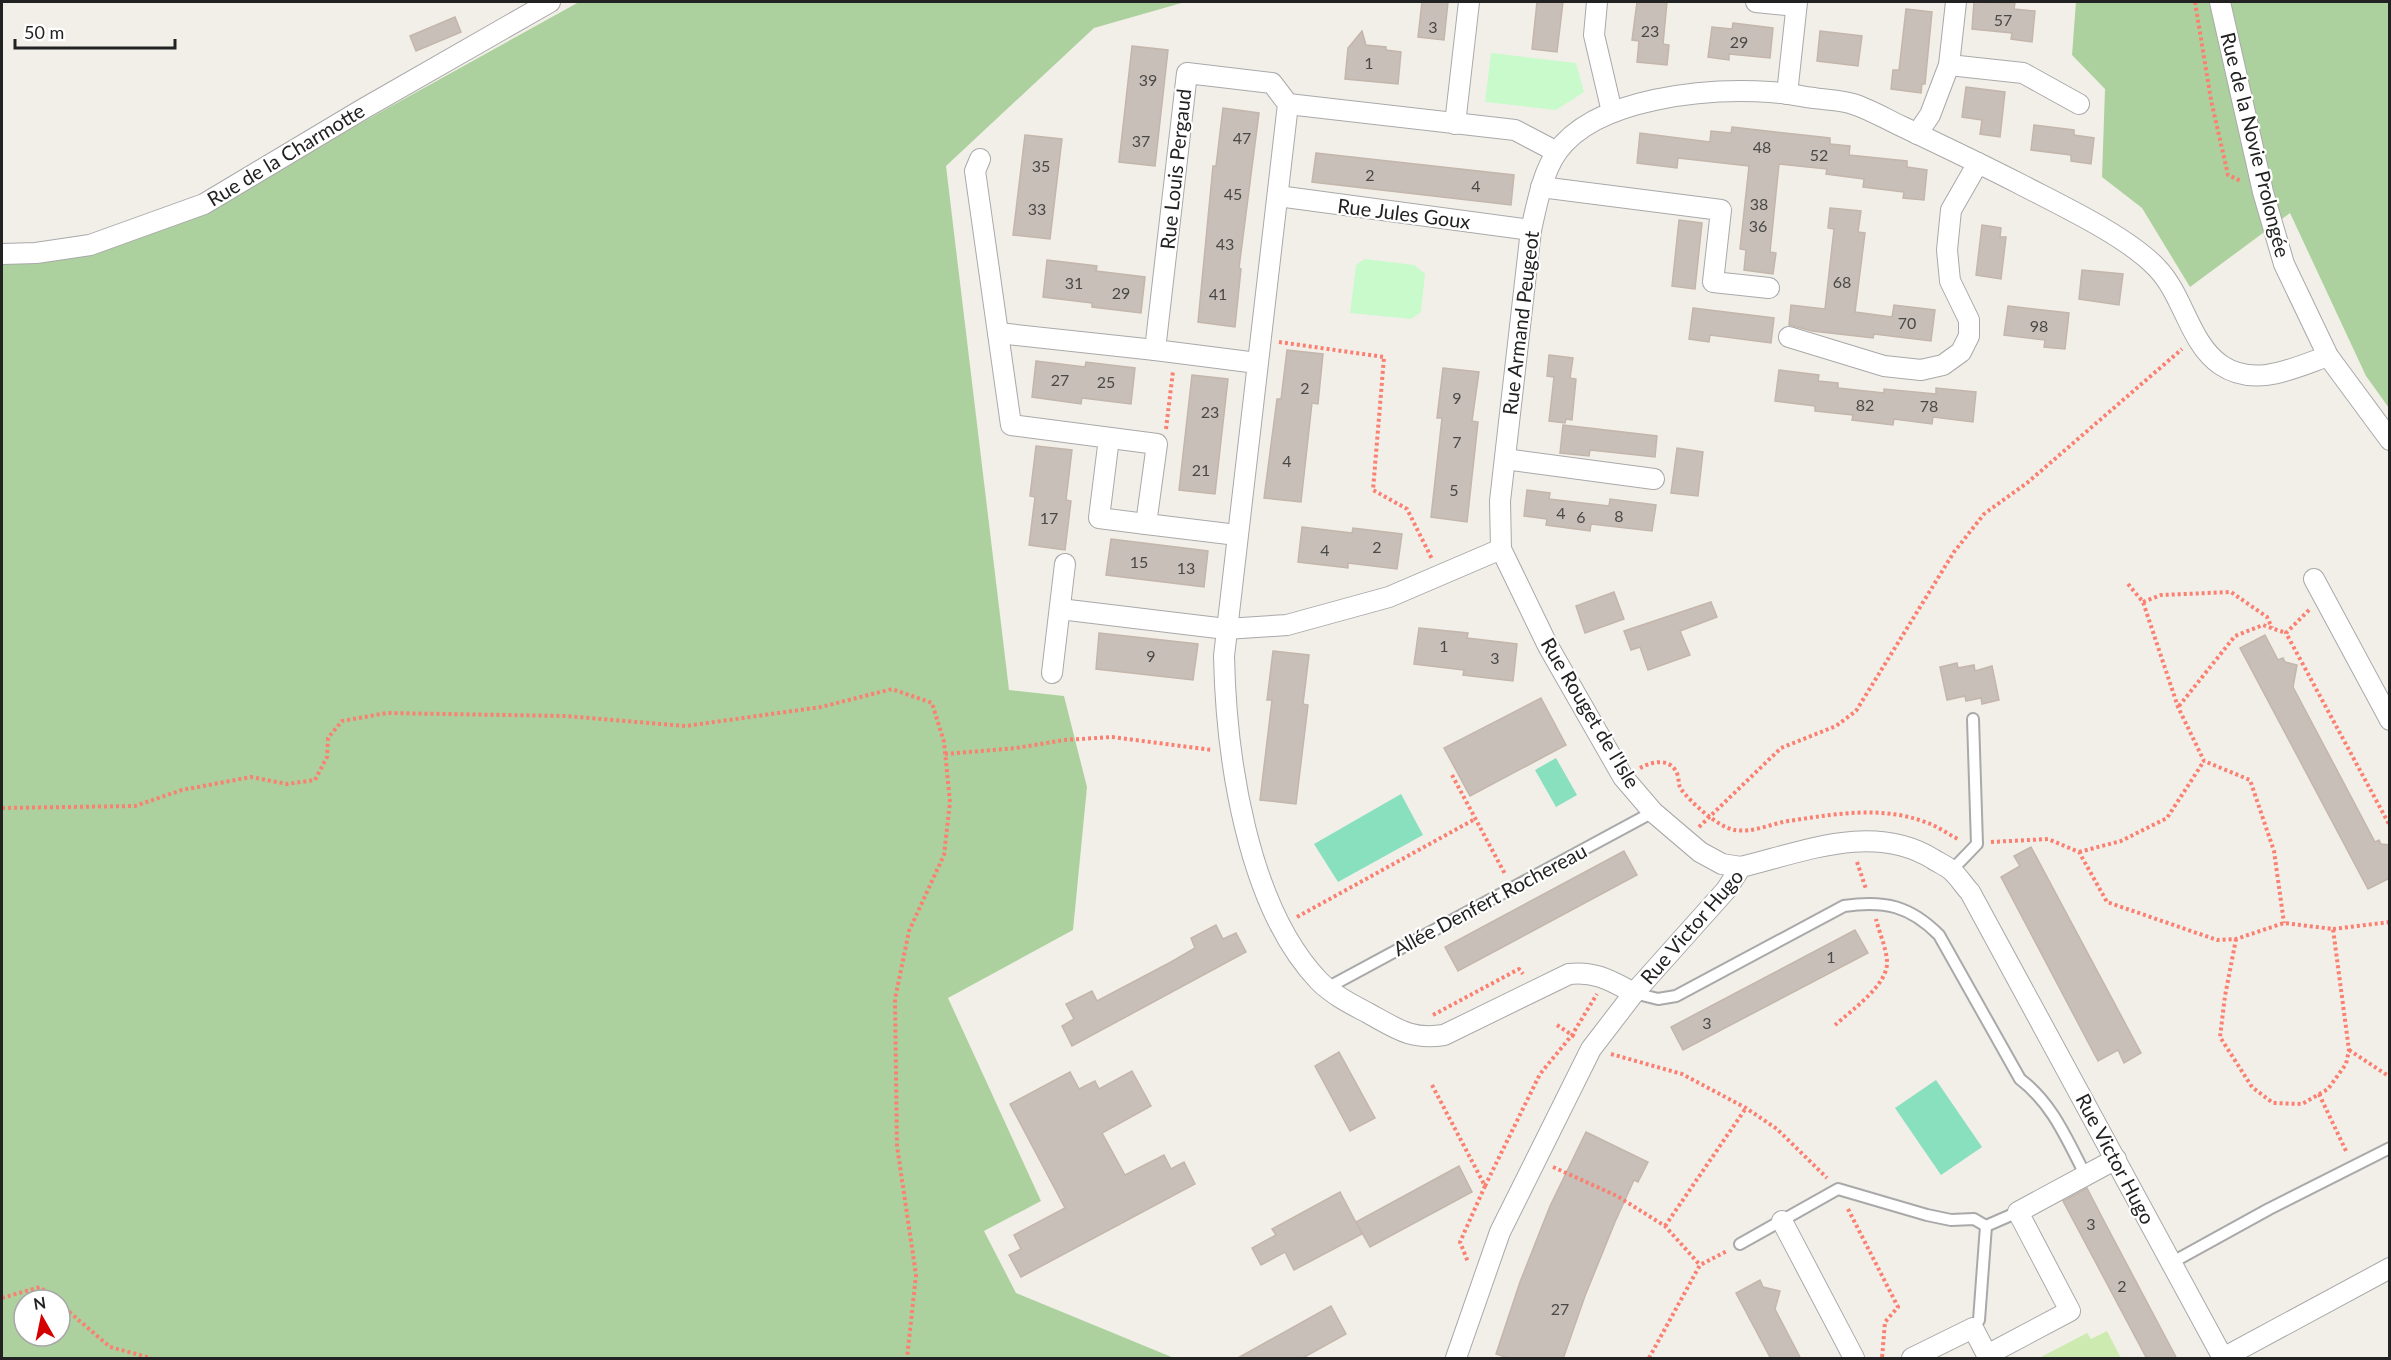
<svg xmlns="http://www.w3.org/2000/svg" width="2391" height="1360" font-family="Lato,sans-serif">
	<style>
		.grass { fill: #cdebb0 }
		.forest { fill: #add19e; fill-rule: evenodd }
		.park { fill: #c8facc }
		.pitch { fill: #88e0be }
		.building { fill: #c7bfb8; stroke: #c4b6ab; stroke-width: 1.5 }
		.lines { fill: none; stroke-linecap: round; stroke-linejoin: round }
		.service-casing { stroke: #a9a9a9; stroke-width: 14 }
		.minor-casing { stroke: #a9a9a9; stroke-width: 22 }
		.path { stroke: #fa8072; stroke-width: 4; stroke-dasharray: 3 3; stroke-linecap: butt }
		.service { stroke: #fff; stroke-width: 10 }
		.minor { stroke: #fff; stroke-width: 20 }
		.labels { text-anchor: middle; stroke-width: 4.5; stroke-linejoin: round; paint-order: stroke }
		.number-label { font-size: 16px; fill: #4b4948 }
		.street-label { font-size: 20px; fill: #222; stroke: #fff }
	</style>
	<rect width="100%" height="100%" fill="#f2efe9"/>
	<path class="grass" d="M2107,1331L2121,1358H2039L2087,1333L2091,1339Z"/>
	<g class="forest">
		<path d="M579,2H1185L1094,28L946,166L1009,690L1064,696L1087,787L1073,930L948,998L1041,1201L984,1231L1016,1293L1174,1358H2V262L102,252L211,206ZM24,1300H60V1336H24Z"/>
		<path d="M2076,2H2389V408L2366,376L2290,213L2190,287L2142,208L2102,177L2105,89L2072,55Z"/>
	</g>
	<g class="park">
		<path d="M1491,53L1576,63L1584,92L1556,110L1485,102Z"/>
		<path d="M1365,259L1414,265L1425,274L1421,312L1411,319L1350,313L1356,265Z"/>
	</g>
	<g class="pitch">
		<path d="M1556,758L1577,795L1556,807L1535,770Z"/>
		<path d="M1401,794L1423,835L1338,882L1314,844Z"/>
		<path d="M1936,1080L1982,1147L1941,1175L1895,1108Z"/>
	</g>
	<g class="building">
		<path d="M1422,2H1448L1444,40L1418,37Z"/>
		<path d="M1537,2H1563L1557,52L1532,49Z"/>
		<path d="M1637,2H1667L1663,44L1669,45L1667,65L1637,62L1639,41L1632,40Z"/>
		<path d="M1974,2L2015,3L2014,9L2035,11L2032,42L2011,39L2012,33L1972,29Z"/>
		<path d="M1906,9L1932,12L1925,84H1922L1921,93L1891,89L1893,70H1899Z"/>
		<path d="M455,17L461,32L416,51L410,36Z"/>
		<path d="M1733,23L1773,28L1770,58L1729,54V60L1708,57L1712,27L1732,29Z"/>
		<path d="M1362,31L1366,45L1386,47V50L1401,52L1398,84L1345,79L1348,48Z"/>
		<path d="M1820,31L1862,36L1858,66L1817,61Z"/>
		<path d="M1132,46L1168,50L1155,166L1119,162Z"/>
		<path d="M1966,87L2005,92L2000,137L1980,134L1982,120L1962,117Z"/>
		<path d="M1223,108L1259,113L1239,268L1241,269L1235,327L1198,322L1213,166H1216Z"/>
		<path d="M2034,125L2074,130V135L2094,138L2091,164L2071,161V155L2031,150Z"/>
		<path d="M1732,127L1830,138V144L1850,146L1849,155L1907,161V167L1927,170L1924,200L1903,198L1904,192L1863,187L1864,179L1826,174L1827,169L1779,164L1770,252L1776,253L1773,274L1744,270L1746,250L1740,249L1749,166L1678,158L1677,168L1637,163L1640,133L1710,142L1711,131L1731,133Z"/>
		<path d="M1025,135L1062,139L1050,239L1013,235Z"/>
		<path d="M1316,153L1514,175L1511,205L1312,182Z"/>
		<path d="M1830,208L1861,211L1858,232L1865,233L1855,312L1892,317L1894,305L1935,310L1931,341L1874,334L1873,338L1812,331L1789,325L1791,305L1825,309L1834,229L1828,228Z"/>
		<path d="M1679,220L1702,223L1695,289L1672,286Z"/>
		<path d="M1982,225L2001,228L2000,237H2006L2001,279L1976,275Z"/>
		<path d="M1047,260L1097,266L1096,271L1145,277L1141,313L1092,307V303L1043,297Z"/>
		<path d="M2082,270L2123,274L2119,305L2079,299Z"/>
		<path d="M2008,306L2069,313L2065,349L2044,347L2045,340L2004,335Z"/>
		<path d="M1693,308L1774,318L1771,343L1710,335L1709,342L1689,339Z"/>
		<path d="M1287,350L1323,354L1318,404L1312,403L1301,502L1264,498L1277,399H1281Z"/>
		<path d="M1549,355L1573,358L1570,378L1576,379L1572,420L1566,419L1565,423L1549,421L1554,377L1547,376Z"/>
		<path d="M1036,361L1085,367L1086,362L1135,368L1131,404L1082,398L1081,404L1032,397Z"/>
		<path d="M1443,368L1479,372L1472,421L1478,422L1467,522L1431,517L1442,418H1437Z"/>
		<path d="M1779,370L1819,375L1818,381L1838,383V388L1884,393V389L1936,394V388L1976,392L1973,422L1933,417L1932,424L1894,419L1893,425L1852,420L1853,415L1815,411V406L1775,401Z"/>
		<path d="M1192,375L1228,379L1215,494L1179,490Z"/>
		<path d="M1563,425L1657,436L1655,457L1590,450L1589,456L1560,453Z"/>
		<path d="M1036,446L1072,450L1066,500L1071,501L1065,550L1029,545L1035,497L1030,496Z"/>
		<path d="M1677,448L1703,452L1698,496L1671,493Z"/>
		<path d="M1527,490L1550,493L1549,499L1609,506L1610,499L1656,505L1652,531L1591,524L1590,531L1546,525L1547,519L1524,516Z"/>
		<path d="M1302,527L1352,533L1353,528L1402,534L1397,569L1348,563V568L1298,562Z"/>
		<path d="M1111,539L1208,551L1204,587L1106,575Z"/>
		<path d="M1614,592L1624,619L1585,633L1576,606Z"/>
		<path d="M1711,602L1717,617L1680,631L1690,655L1648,670L1640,647L1631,650L1624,631Z"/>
		<path d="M1419,628L1468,633L1467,638L1517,644L1513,681L1463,675L1464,670L1414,664Z"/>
		<path d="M1099,633L1198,644L1193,680L1096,669Z"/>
		<path d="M2265,635L2278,660L2283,658L2285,662L2297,665L2293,687L2375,842L2379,840L2381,844L2390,845V878L2368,889L2240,648Z"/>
		<path d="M1273,651L1309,655L1303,704L1308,705L1296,804L1260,800L1272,700H1267Z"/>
		<path d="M1957,663L1958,668L1974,665L1975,671L1992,666L1999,700L1982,704L1981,698L1966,701L1965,696L1947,700L1940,667Z"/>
		<path d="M1541,698L1566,745L1470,796L1444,748Z"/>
		<path d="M2031,847L2141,1053L2124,1063L2118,1050L2098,1061L2001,877L2020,866L2014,856Z"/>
		<path d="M1624,851L1637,875L1458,971L1445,947Z"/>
		<path d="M1216,925L1223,939L1236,933L1246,952L1072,1046L1062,1026L1074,1019L1066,1004L1092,991L1097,1001L1171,962L1195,948L1191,938Z"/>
		<path d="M1855,930L1868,953L1683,1050L1671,1027Z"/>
		<path d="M1339,1052L1375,1118L1350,1131L1315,1066Z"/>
		<path d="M1132,1071L1151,1106L1102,1133L1125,1175L1164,1155L1171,1169L1184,1162L1195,1184L1021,1277L1009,1255L1021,1249L1014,1235L1065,1208L1010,1104L1070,1072L1079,1089L1095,1081L1099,1089Z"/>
		<path d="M1586,1132L1648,1162L1638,1182L1634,1180L1615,1222L1585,1296L1563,1359H1511L1496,1354L1520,1282L1550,1206Z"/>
		<path d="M1459,1166L1472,1192L1370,1247L1356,1222Z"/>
		<path d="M2087,1188L2104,1221L2177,1359H2147L2063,1201Z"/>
		<path d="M1340,1192L1362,1234L1294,1270L1285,1252L1261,1265L1252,1248L1276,1235L1272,1229Z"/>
		<path d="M1760,1280L1763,1287L1780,1291L1775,1309L1801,1359H1771L1736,1293Z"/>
		<path d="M1331,1306L1346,1334L1301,1359H1236Z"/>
	</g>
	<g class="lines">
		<g class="service-casing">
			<g id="service">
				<path d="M1952,870L1977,844L1973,719"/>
				<path d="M1327,988L1653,812"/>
				<path d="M1634,993L1658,999L1676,996L1844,906C1885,900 1910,906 1939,935L2020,1079C2053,1104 2067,1140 2086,1176"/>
				<path d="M1986,1226L2018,1212"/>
				<path d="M1740,1244L1838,1189L1927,1215L1951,1220L1974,1219L1986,1226"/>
				<path d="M2171,1263L2269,1209L2390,1148"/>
				<path d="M1973,1328L1979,1320L1986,1226"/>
			</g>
		</g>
		<g class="minor-casing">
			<g id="minor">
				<path d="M1597,2L1594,35L1612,112"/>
				<path d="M1756,2L1796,6"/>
				<path d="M2220,2L2263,192L2284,264L2328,356L2390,440"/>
				<path d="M1949,65L2023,73L2079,104"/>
				<path d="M1787,94L1797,2"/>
				<path d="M1288,104L1515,130L1557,152"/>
				<path d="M1455,124L1469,2"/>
				<path d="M1917,134L1930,115L1949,65L1956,2"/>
				<path d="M980,159L975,171L1011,425L1157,444L1146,524L1237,535"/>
				<path d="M1541,187L1721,210L1713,282L1769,288"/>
				<path d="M1278,196L1531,230"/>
				<path d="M2,254L36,253L90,245L204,204L363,109L550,2"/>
				<path d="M998,333L1155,350"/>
				<path d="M1789,337L1884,366L1921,370L1943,365L1961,352L1969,336V320L1950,281L1947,250L1951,210L1978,163"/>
				<path d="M1257,363L1155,350L1187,73L1272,83L1288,104L1224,656C1226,756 1247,906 1319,981C1333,995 1351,1004 1368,1013C1397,1029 1411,1040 1444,1035L1569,974C1596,971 1611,981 1634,993"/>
				<path d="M1109,438L1099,518L1146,524"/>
				<path d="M1505,459L1654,479"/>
				<path d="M2314,579L2390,720"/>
				<path d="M1060,609L1226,629L1287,625L1389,597L1501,549"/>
				<path d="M1052,673L1065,564"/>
				<path d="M1741,867L1722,864L1700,852L1653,812L1623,777L1548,646L1501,549L1500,501L1531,230C1537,204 1542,174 1557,152C1596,97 1708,88 1770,92C1785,93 1800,96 1814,98C1826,100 1841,100 1853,104C1869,109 1886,119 1901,126C1941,145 1981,164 2020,184C2060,205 2127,236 2157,268C2184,296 2189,343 2221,365C2255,388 2294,368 2328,356"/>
				<path d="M1782,1221L1854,1358"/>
				<path d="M1456,1358L1500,1232L1591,1049L1634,993L1726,890L1741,867C1803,852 1873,822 1933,859C1939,863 1947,866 1952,871C1959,877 1964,886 1970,892L2223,1358"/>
				<path d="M1912,1358L1973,1328L1987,1355"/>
				<path d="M1989,1358L1987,1355L2070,1311L2018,1212L2116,1159"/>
				<path d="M2223,1358L2390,1268"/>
			</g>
		</g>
		<g class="path">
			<path d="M2195,2L2211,100L2228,175L2241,181"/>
			<path d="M1279,342L1384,357L1373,490L1407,509L1432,559"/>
			<path d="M1166,429L1173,371"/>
			<path d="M2128,584L2143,602L2178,707L2204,761L2250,780L2274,851L2284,923"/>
			<path d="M2143,602L2161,595L2231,592L2267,617L2272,628"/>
			<path d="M2309,610L2286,633L2390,826"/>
			<path d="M2179,706L2235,636L2263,625L2286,633"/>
			<path d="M945,754L1016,748L1064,740L1112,737L1212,750"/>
			<path d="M1640,768C1653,761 1672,757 1678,776C1679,781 1678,784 1681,789C1690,802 1719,828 1735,830C1753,833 1770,824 1788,821C1836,814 1881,805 1928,823C1939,827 1949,835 1960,840"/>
			<path d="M1452,775L1505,874"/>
			<path d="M2,808L135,806L182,790L251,777L287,784L315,780L327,757L328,738L342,721L387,713L566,716L686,726L821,707L892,689L932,703L944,742L950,802L944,855L909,931L895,999L897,1146L916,1275L907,1358"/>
			<path d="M1699,827L1781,748L1836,726L1856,711L1954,552L1984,514L2027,483L2182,349"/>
			<path d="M1991,842L2048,839L2079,852L2107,902L2217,940L2236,939L2284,923L2333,929L2349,1050L2346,1064L2328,1089L2302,1104L2273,1103L2252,1087L2220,1037L2225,996L2236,939"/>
			<path d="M2079,852L2121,841L2167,818L2204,761"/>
			<path d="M1857,862L1866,889"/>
			<path d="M1297,917L1475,819"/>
			<path d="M2333,929L2390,922"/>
			<path d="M1433,1015L1519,969L1523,974"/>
			<path d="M1557,1025L1575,1037"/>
			<path d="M1835,1025C1852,1010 1889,984 1887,961C1886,947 1879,932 1876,919"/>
			<path d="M2349,1050L2390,1077"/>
			<path d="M1611,1054L1682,1074L1746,1108L1777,1129L1827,1178"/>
			<path d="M1432,1085L1485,1186L1460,1242L1468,1262"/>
			<path d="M2319,1094L2347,1153"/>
			<path d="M1553,1167L1617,1196L1665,1226L1700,1265"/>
			<path d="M1485,1186L1540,1074L1572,1035L1597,994"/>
			<path d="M1848,1209L1898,1307L1885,1322L1882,1358"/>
			<path d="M1665,1226L1746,1108"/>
			<path d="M2,1298L40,1287L56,1300"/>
			<path d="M60,1304L110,1347L151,1358"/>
			<path d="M1649,1358L1700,1265L1727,1251"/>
		</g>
		<use href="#service" class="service"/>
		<use href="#minor" class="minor"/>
	</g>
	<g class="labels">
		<g class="number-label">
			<text x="2003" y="26">57</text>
			<text x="1433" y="33">3</text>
			<text x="1650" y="37">23</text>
			<text x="1739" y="48">29</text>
			<text x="1369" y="69">1</text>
			<text x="1148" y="86">39</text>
			<text x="1242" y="144">47</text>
			<text x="1141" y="147">37</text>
			<text x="1762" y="153">48</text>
			<text x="1819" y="161">52</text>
			<text x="1041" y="172">35</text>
			<text x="1370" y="181">2</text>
			<text x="1476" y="192">4</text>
			<text x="1233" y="200">45</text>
			<text x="1759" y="210">38</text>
			<text x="1037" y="215">33</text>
			<text x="1758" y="232">36</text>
			<text x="1225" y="250">43</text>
			<text x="1842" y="288">68</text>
			<text x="1074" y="289">31</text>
			<text x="1121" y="299">29</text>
			<text x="1218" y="300">41</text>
			<text x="1907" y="329">70</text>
			<text x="2039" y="332">98</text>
			<text x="1060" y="386">27</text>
			<text x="1106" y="388">25</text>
			<text x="1305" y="394">2</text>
			<text x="1457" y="404">9</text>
			<text x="1865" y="411">82</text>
			<text x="1929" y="412">78</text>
			<text x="1210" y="418">23</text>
			<text x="1457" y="448">7</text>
			<text x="1287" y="467">4</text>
			<text x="1201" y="476">21</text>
			<text x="1454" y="496">5</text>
			<text x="1561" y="519">4</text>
			<text x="1619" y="522">8</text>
			<text x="1581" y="523">6</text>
			<text x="1049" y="524">17</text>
			<text x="1377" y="553">2</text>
			<text x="1325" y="556">4</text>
			<text x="1139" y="568">15</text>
			<text x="1186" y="574">13</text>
			<text x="1444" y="652">1</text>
			<text x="1151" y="662">9</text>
			<text x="1495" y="664">3</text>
			<text x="1831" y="963">1</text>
			<text x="1707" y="1029">3</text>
			<text x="2091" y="1230">3</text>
			<text x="2122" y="1292">2</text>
			<text x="1560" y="1315">27</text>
		</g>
		<g class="street-label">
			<text transform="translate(2255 145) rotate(76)" y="7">Rue de la Novie Prolongée</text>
			<text transform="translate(286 155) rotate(-31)" y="7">Rue de la Charmotte</text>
			<text transform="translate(1176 169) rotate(-84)" y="7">Rue Louis Pergaud</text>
			<text transform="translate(1404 214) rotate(7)" y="7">Rue Jules Goux</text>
			<text transform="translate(1521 323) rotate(-83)" y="7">Rue Armand Peugeot</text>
			<text transform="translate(1590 713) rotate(59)" y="7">Rue Rouget de l'Isle</text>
			<text transform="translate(1490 900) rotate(-28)" y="7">Allée Denfert Rochereau</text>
			<text transform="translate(1692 927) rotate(-49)" y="7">Rue Victor Hugo</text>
			<text transform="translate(2115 1159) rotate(62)" y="7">Rue Victor Hugo</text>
		</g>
	</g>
	<rect width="2391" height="1360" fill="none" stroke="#222222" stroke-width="6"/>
	<g transform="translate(42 1318) rotate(351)"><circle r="28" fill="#ffffff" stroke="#a7a7a7" stroke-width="1.5"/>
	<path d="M0-4.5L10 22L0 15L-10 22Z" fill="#d40000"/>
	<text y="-9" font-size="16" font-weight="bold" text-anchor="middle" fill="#222222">N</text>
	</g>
	<path d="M15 39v9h160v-9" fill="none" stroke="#222222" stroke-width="3"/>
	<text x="24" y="39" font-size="18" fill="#222222" stroke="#ffffff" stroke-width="4.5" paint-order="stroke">50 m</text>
</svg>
